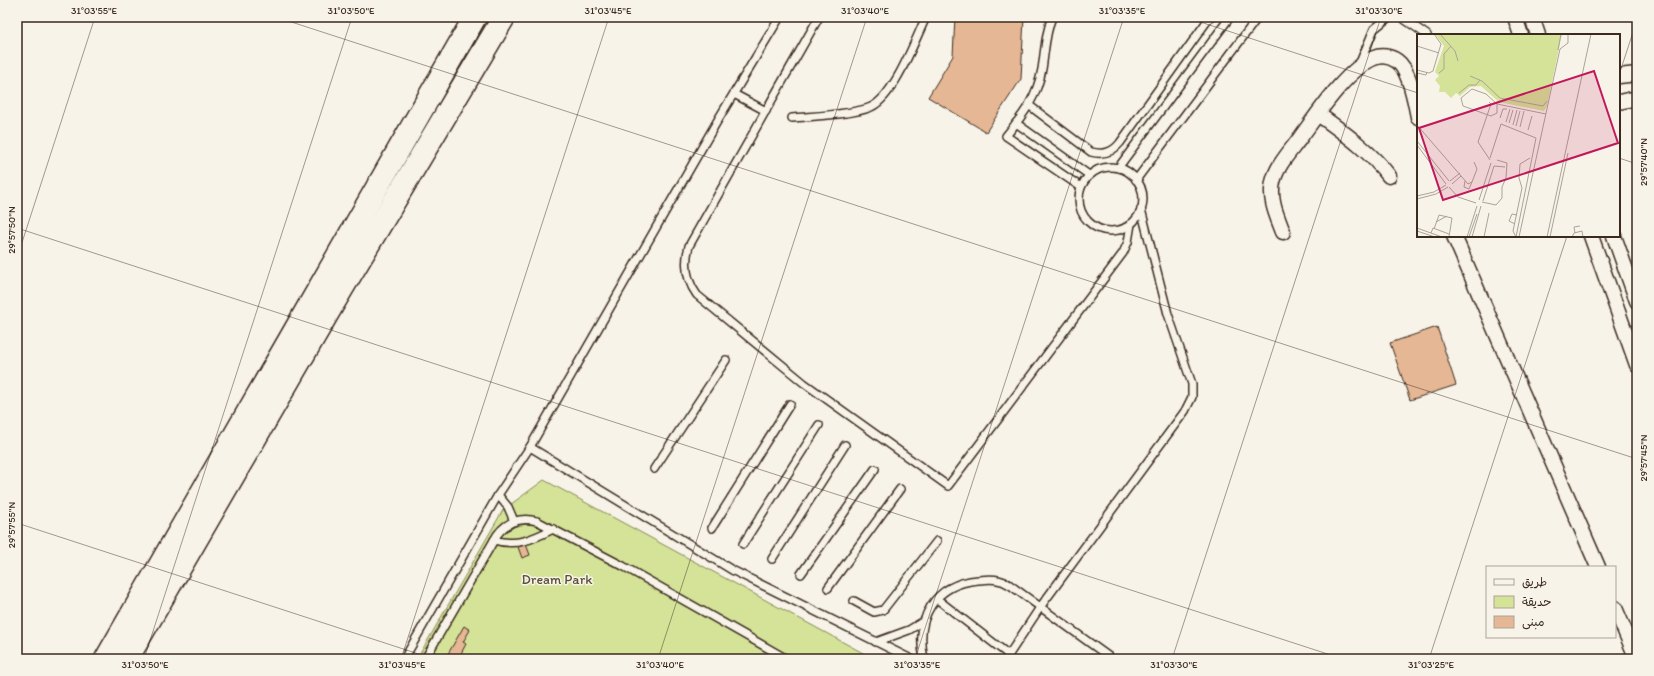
<svg xmlns="http://www.w3.org/2000/svg" width="1654" height="676" font-family="Itim,'Playpen Sans Arabic',sans-serif">
	<style>
		.green { fill: #d4e397; stroke: #88865a }
		.building { fill: #e5b795; stroke: #3b2a1e }
		.lines { fill: none; stroke-linecap: round; stroke-linejoin: round }
		.service-casing { stroke: #3b2a1e; stroke-width: 10 }
		.minor-casing { stroke: #3b2a1e; stroke-width: 17 }
		.primary-casing { stroke: #3b2a1e; stroke-width: 25 }
		.service { stroke: #f7f3e8; stroke-width: 7 }
		.minor { stroke: #f7f3e8; stroke-width: 14 }
		.primary { stroke: #f7f3e8; stroke-width: 22 }
		.ticks { fill: none; stroke: #3b2a1e; stroke-width: 1; stroke-opacity: 0.45 }
		.labels { text-anchor: middle; stroke-width: 3; stroke-linejoin: round; paint-order: stroke }
		.park-label { font-size: 14px; fill: #5a4f36; stroke: #f7f3e8 }
		.inset-road { fill: none; stroke: #aca397; stroke-width: 1 }
		.view { fill: #c2185b; fill-opacity: 0.15; stroke: #c2185b; stroke-width: 2 }
		.inset-edge { fill: none; stroke: #3b2a1e; stroke-width: 2 }
		.neatline { fill: none; stroke: #3b2a1e; stroke-width: 1.5 }
		.ticks-label { font-size: 10px; text-anchor: middle; fill: #3b2a1e }
	</style>
	<rect width="100%" height="100%" fill="#f7f3e8"/>
	<filter id="ink" filterUnits="userSpaceOnUse"><feTurbulence type="fractalNoise" baseFrequency=".025" numOctaves="2"/><feDisplacementMap in="SourceGraphic" scale="8" xChannelSelector="R" yChannelSelector="G"/><feConvolveMatrix kernelMatrix="1 2 1 2 8 2 1 2 1" color-interpolation-filters="sRGB"/></filter>
	<g filter="url(#ink)">
		<path class="green" d="M544,480L874,659H417L503,510Z"/>
		<g class="building">
			<path d="M955,17H1024L1021,79L986,132L928,97L953,56Z"/>
			<path d="M1437,327L1456,385L1410,400L1390,343Z"/>
			<path d="M526,544L530,555L522,558L518,547Z"/>
			<path d="M464,626L470,630L463,642L466,644L458,659H445Z"/>
		</g>
		<g class="lines">
			<g class="service-casing">
				<g id="service">
					<path d="M819,17L689,246C684,264 686,280 697,295L804,383L948,486L1123,253L1128,242L1131,224"/>
					<path d="M1052,17C1045,34 1045,51 1042,69C1037,97 1024,114 1006,136L1081,187"/>
					<path d="M1401,17L1427,35"/>
					<path d="M1359,65L1374,29L1389,17"/>
					<path d="M734,94L766,111"/>
					<path d="M1030,106L1091,152C1103,155 1112,153 1120,143L1210,17"/>
					<path d="M792,118C812,116 853,115 871,107C894,97 915,40 926,17"/>
					<path d="M1016,123L1089,175"/>
					<circle cx="1111" cy="199" r="32"/>
					<path d="M1118,168L1230,17"/>
					<path d="M1136,180L1258,17"/>
					<path d="M530,447L732,570L911,659"/>
					<path d="M654,469L726,360"/>
					<path d="M498,495L508,507L514,521"/>
					<path d="M712,528L790,404"/>
					<path d="M494,540C516,547 533,539 553,529"/>
					<path d="M743,544L819,425"/>
					<path d="M772,559L845,445"/>
					<path d="M801,574L875,469"/>
					<path d="M828,588L900,489"/>
					<path d="M937,599L1009,655"/>
					<path d="M854,601L874,612L883,610L937,541"/>
					<path d="M876,642L909,630L924,621"/>
					<path d="M404,659L498,495L530,447L719,118L780,17"/>
					<path d="M425,659L497,535C507,521 520,517 537,521L623,566L787,659"/>
					<path d="M924,659C915,618 934,584 978,580C990,579 999,578 1010,585L1112,659"/>
					<path d="M1006,659L1041,606L1185,411L1192,397V384L1168,314L1141,209"/>
				</g>
			</g>
			<g class="minor-casing">
				<g id="minor">
					<path d="M1515,17L1521,35"/>
					<path d="M1532,17L1538,35"/>
					<path d="M1619,76L1637,74"/>
					<path d="M1619,102L1637,98"/>
					<path d="M1318,114C1344,133 1369,150 1389,176"/>
					<path d="M1283,232C1277,216 1269,200 1273,182C1277,165 1290,152 1300,138C1317,115 1347,69 1374,58C1381,55 1390,56 1397,61C1410,70 1415,102 1418,117"/>
					<path d="M1454,236L1598,567"/>
					<path d="M1591,236L1637,365"/>
					<path d="M1614,236L1637,301"/>
					<path d="M1615,608L1637,659"/>
				</g>
			</g>
			<g class="primary-casing">
				<g id="primary">
					<path d="M106,659L475,17"/>
					<path d="M127,659L333,304L504,17"/>
				</g>
			</g>
			<use href="#service" class="service"/>
			<use href="#minor" class="minor"/>
			<use href="#primary" class="primary"/>
		</g>
	</g>
	<path class="ticks" d="M276,17L1637,459M1185,17L1418,93M1619,75L1637,20M1619,158L1637,164M17,228L1343,659M17,258L95,17M17,523L434,659M144,659L352,17M401,659L609,17M658,659L867,17M915,659L1124,17M1172,659L1381,17M1429,659L1567,236"/>
	<g class="labels">
		<g class="park-label">
			<text x="557" y="584">Dream Park</text>
		</g>
	</g>
	<g transform="translate(1417 34)">
		<rect width="203" height="203" fill="#f7f3e8"/>
		<path d="M18,0H145L130,72L127,77L82,68L64,52L53,53L43,62L39,59L34,64L28,58H22L23,52L18,46L22,42L18,38L27,12Z" fill="#d4e397"/>
		<path class="inset-road" d="M23,0L38,17L41,27M0,12L22,19M141,16L144,0M0,36L12,39L16,37L24,10L17,0M0,39L9,41L10,38M22,39L27,35V20L34,12M53,42L65,47L83,64L126,72L130,67M42,59L52,51H59L63,46M72,68L74,70L61,108L73,126M80,70V79L74,82L46,72L44,64L55,55L69,60L80,70L129,80M83,84L86,75H90M89,88L93,75M92,89L96,76M0,91L51,150L55,148L60,135L57,128M96,91L100,76M99,92L103,77M103,93L107,77M111,96L115,82M0,107L32,147M0,111L29,150M73,124L84,90L119,104L99,203M33,147L43,139M48,147L47,153L52,155L55,148M35,150L44,142M32,153L41,163L59,169M0,162L17,158L29,151M0,165L19,160L31,153M62,166L74,129M66,167L77,132L88,133M65,168L79,171L85,164V153L89,144L90,129L80,126M19,188L30,182M98,190L92,187L95,180L100,181M0,194L25,203M17,195L22,181L35,184L32,203M0,197L18,203M14,199L16,194L32,200M158,199L157,193L163,192M50,203L60,172M52,203L60,180M55,203L64,172M67,203L72,179M99,203L96,197L105,154L102,144L103,130L113,124M102,203L143,15L151,9V0M130,203L174,0M133,203L151,119M155,203L157,199L165,197L166,203"/>
		<path class="view" d="M177,37L201,109L26,166L2,94Z"/>
		<rect width="203" height="203" class="inset-edge"/>
	</g>
	<rect width="1654" height="676" fill="none" stroke="#f7f3e8" stroke-width="44"/>
	<rect x="1486" y="566" width="130" height="72" fill="#f7f3e8" stroke="#aca397"/>
	<rect x="1494" y="579" width="20" height="6" fill="#f7f3e8" stroke="#aca397"/>
	<text x="1522" y="586" font-size="12" fill="#3b2a1e">طريق</text>
	<rect x="1494" y="596" width="20" height="12" fill="#d4e397" stroke="#aca397"/>
	<text x="1522" y="606" font-size="12" fill="#3b2a1e">حديقة</text>
	<rect x="1494" y="616" width="20" height="12" fill="#e5b795" stroke="#aca397"/>
	<text x="1522" y="626" font-size="12" fill="#3b2a1e">مبنى</text>
	<rect x="22" y="22" width="1610" height="632" class="neatline"/>
	<g class="ticks-label">
		<text x="94" y="14">31°03'55"E</text>
		<text x="351" y="14">31°03'50"E</text>
		<text x="608" y="14">31°03'45"E</text>
		<text x="865" y="14">31°03'40"E</text>
		<text x="1122" y="14">31°03'35"E</text>
		<text x="1379" y="14">31°03'30"E</text>
		<text transform="translate(1643 162) rotate(-90)" y="4">29°57'40"N</text>
		<text transform="translate(11 230) rotate(-90)" y="4">29°57'50"N</text>
		<text transform="translate(1643 458) rotate(-90)" y="4">29°57'45"N</text>
		<text transform="translate(11 525) rotate(-90)" y="4">29°57'55"N</text>
		<text x="145" y="668">31°03'50"E</text>
		<text x="402" y="668">31°03'45"E</text>
		<text x="660" y="668">31°03'40"E</text>
		<text x="917" y="668">31°03'35"E</text>
		<text x="1174" y="668">31°03'30"E</text>
		<text x="1431" y="668">31°03'25"E</text>
	</g>
</svg>
